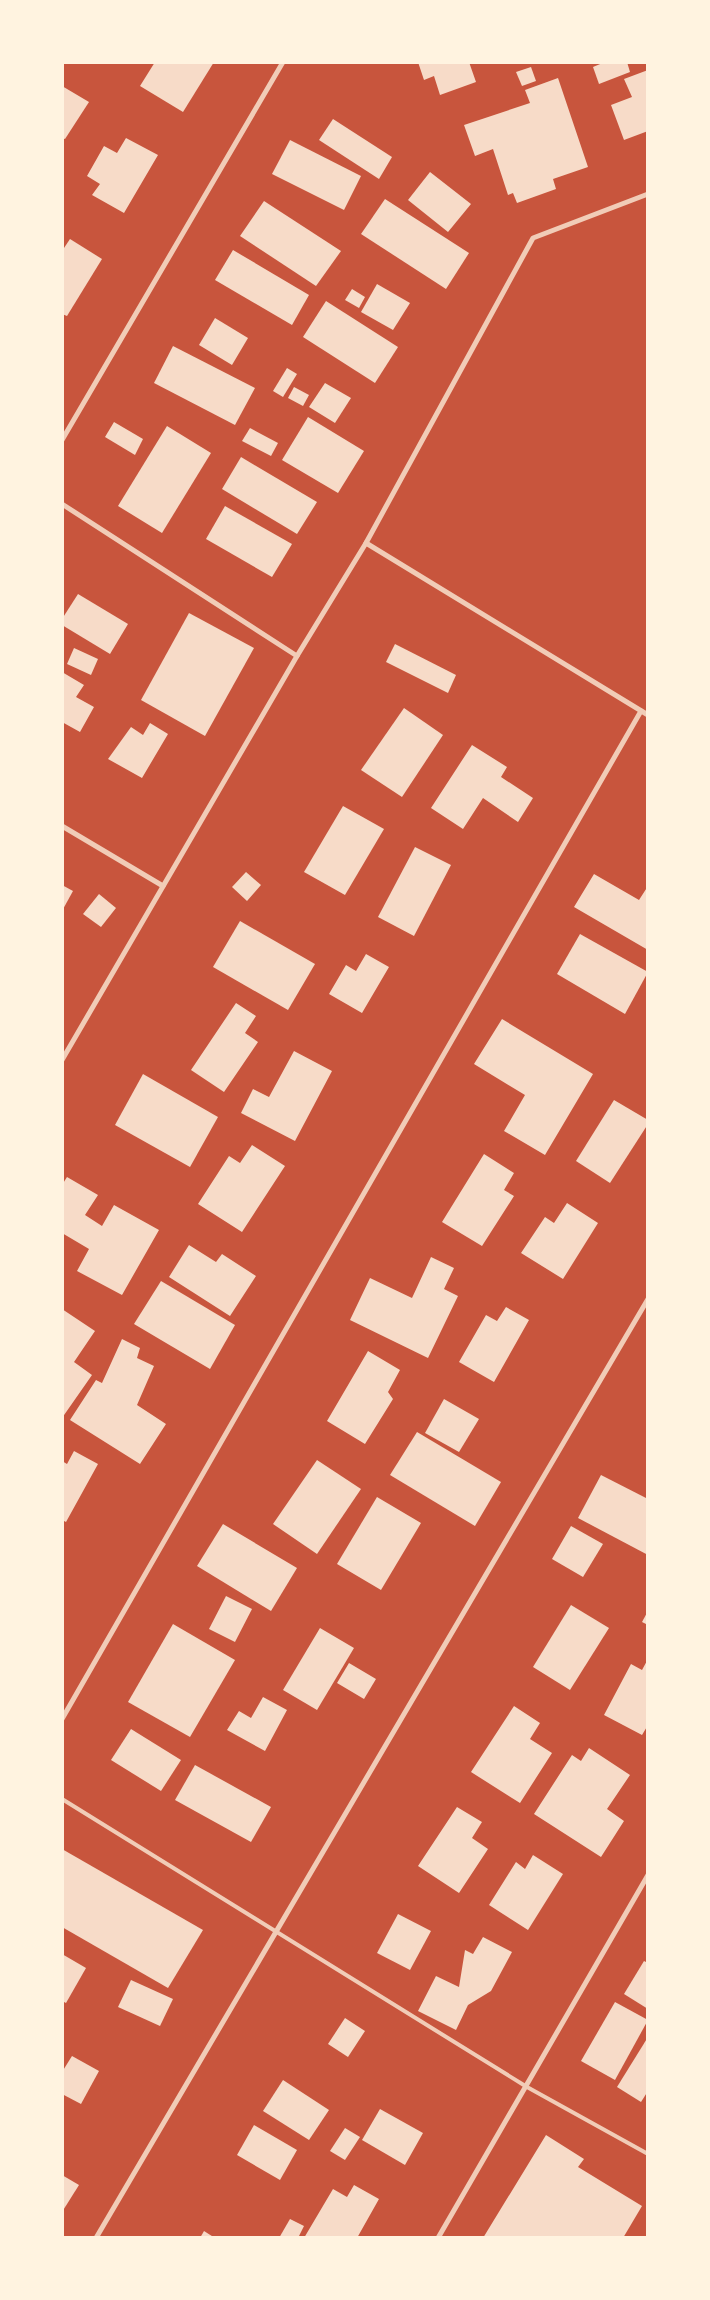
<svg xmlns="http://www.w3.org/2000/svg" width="710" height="2300" font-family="Karla,sans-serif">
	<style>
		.building { fill: #f7dbc8 }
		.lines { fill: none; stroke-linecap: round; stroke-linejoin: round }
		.service { stroke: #f1ccb7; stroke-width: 4 }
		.minor { stroke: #f1ccb7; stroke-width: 5 }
	</style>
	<rect width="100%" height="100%" fill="#c8553d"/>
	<g class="building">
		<path d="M155,62H214L183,112L140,86Z"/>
		<path d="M418,62H469L476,82L440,95L434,76L424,80Z"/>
		<path d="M605,62H627L630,72L599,84L593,67Z"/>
		<path d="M531,67L536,81L522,86L516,72Z"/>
		<path d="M648,70V131L624,140L611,105L632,97L624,79Z"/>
		<path d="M558,78L588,167L553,179L556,189L517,203L513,193L508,195L493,149L475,156L464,125L530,103L525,90Z"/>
		<path d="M62,86L89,102L65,139L62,138Z"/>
		<path d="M333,119L392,157L379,179L319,140Z"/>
		<path d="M126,138L158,155L124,213L92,195L100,184L87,176L104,146L117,153Z"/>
		<path d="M290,140L361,176L344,210L272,174Z"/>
		<path d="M430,172L471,204L448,232L408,200Z"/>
		<path d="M385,199L469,253L446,289L361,234Z"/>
		<path d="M264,201L341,251L316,286L240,236Z"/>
		<path d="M70,239L102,259L67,316L62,314V251Z"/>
		<path d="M233,250L309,295L292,325L215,280Z"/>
		<path d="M377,284L410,303L393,330L361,312Z"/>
		<path d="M352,289L365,297L359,308L345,300Z"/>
		<path d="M326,301L398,347L375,383L303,337Z"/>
		<path d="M215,318L248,338L232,365L199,345Z"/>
		<path d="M173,346L255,388L235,425L154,383Z"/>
		<path d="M287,368L297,374L283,397L273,391Z"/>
		<path d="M325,383L351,398L335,423L309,407Z"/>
		<path d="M294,387L309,395L303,406L288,398Z"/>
		<path d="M308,417L364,451L338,493L282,460Z"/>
		<path d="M114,422L143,439L135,455L105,437Z"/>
		<path d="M167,426L211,453L162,533L118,506Z"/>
		<path d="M250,428L278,443L271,456L242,441Z"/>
		<path d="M241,457L317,502L297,534L222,489Z"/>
		<path d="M225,506L292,544L272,577L206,539Z"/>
		<path d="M78,594L128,624L110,654L62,625V619Z"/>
		<path d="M189,613L254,648L205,736L141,700Z"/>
		<path d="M395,644L456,675L448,693L386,662Z"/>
		<path d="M74,648L98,659L91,675L67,664Z"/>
		<path d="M62,672L84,685L76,697L94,707L80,732L62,722Z"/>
		<path d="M404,708L443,735L402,797L361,770Z"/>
		<path d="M150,723L168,734L142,778L108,759L131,727L143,735Z"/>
		<path d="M472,745L507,767L501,777L533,798L518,822L483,798L463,829L431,808Z"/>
		<path d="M343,806L384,829L345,895L304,872Z"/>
		<path d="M415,847L451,865L414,936L378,917Z"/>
		<path d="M246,872L261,885L247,901L232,887Z"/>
		<path d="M594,874L639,900L648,886V950L574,907Z"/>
		<path d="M62,885L73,891L62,911Z"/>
		<path d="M99,894L116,908L101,927L83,914Z"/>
		<path d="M240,921L315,964L288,1010L213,967Z"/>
		<path d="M580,934L648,972L625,1014L557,974Z"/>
		<path d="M366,954L389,967L362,1013L329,994L346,965L356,971Z"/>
		<path d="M236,1003L256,1016L245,1033L258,1042L224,1092L191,1070Z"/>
		<path d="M502,1019L593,1074L545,1155L504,1131L525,1095L474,1064Z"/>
		<path d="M294,1051L332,1071L295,1141L241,1113L253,1089L269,1097Z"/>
		<path d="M143,1074L218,1117L190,1167L115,1125Z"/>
		<path d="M614,1100L648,1120V1124L610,1183L576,1161Z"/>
		<path d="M252,1145L285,1166L242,1232L198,1204L229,1156L240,1163Z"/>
		<path d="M484,1154L514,1173L504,1190L514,1196L482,1246L442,1222Z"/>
		<path d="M67,1177L98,1195L85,1215L102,1226L114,1205L159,1230L122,1295L77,1271L89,1249L62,1233V1185Z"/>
		<path d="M567,1203L598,1223L563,1279L521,1253L545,1217L554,1223Z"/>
		<path d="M189,1245L216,1262L222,1254L256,1276L230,1316L169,1277Z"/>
		<path d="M431,1257L454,1268L444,1289L458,1296L428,1358L350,1320L370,1278L412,1298Z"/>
		<path d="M161,1281L235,1325L210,1369L134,1324Z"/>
		<path d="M506,1307L529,1320L494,1382L459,1362L486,1315L497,1321Z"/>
		<path d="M62,1309L95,1331L74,1362L92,1375L62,1418Z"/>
		<path d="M122,1339L140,1348L137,1358L154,1366L137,1405L166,1424L140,1464L70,1420L96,1380L102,1383Z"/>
		<path d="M368,1351L400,1370L388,1392L393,1399L365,1444L327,1421Z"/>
		<path d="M444,1399L479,1419L459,1452L425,1433Z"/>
		<path d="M417,1432L501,1482L475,1526L390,1475Z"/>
		<path d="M74,1451L98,1464L66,1522L62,1520V1461L67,1464Z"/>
		<path d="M317,1460L361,1489L317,1554L273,1524Z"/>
		<path d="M601,1475L648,1499V1555L578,1518Z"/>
		<path d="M377,1497L421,1523L381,1590L337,1564Z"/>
		<path d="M223,1524L297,1568L271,1611L197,1566Z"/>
		<path d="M571,1526L603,1544L583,1577L552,1559Z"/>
		<path d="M226,1596L252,1609L235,1642L209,1629Z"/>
		<path d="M571,1605L609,1628L570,1690L533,1667Z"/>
		<path d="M648,1611V1625L642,1622Z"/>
		<path d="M173,1624L235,1660L190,1737L128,1702Z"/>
		<path d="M320,1628L354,1648L317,1710L283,1690Z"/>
		<path d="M648,1659V1725L642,1735L604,1715L631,1664L642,1670Z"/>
		<path d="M349,1663L376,1679L364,1699L337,1683Z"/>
		<path d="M263,1697L287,1710L265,1751L227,1730L239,1711L251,1718Z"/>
		<path d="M514,1706L540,1723L530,1739L552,1753L520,1803L471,1772Z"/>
		<path d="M131,1729L181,1760L161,1791L111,1760Z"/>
		<path d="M589,1748L630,1775L607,1809L624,1821L601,1857L534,1814L572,1755L581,1761Z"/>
		<path d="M195,1765L271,1807L251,1842L175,1800Z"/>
		<path d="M457,1807L482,1822L472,1838L488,1849L459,1893L418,1866Z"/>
		<path d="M62,1849L203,1930L168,1988L62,1927Z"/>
		<path d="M533,1855L563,1874L528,1930L489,1905L516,1862L525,1869Z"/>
		<path d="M398,1914L431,1931L410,1970L377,1953Z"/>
		<path d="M483,1937L512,1952L491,1991L468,2005L456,2030L418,2011L436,1976L459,1987L465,1950L473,1954Z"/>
		<path d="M62,1954L86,1968L66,2003L62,2001Z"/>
		<path d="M644,1961L648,1963V2009L624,1994Z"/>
		<path d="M131,1980L173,1999L160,2026L118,2007Z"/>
		<path d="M615,2002L648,2020L615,2080L581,2061Z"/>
		<path d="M345,2018L365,2031L348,2057L328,2044Z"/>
		<path d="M648,2037V2091L641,2102L617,2087Z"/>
		<path d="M72,2056L99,2071L81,2104L62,2094V2072Z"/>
		<path d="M283,2080L329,2110L309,2140L263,2111Z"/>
		<path d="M380,2109L423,2133L405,2165L362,2140Z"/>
		<path d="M254,2125L297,2150L280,2180L237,2155Z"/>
		<path d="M345,2128L360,2137L345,2160L330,2151Z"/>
		<path d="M546,2135L584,2159L578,2167L642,2206L623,2238H483Z"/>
		<path d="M62,2175L79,2185L62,2212Z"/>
		<path d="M354,2185L379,2199L357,2238H304L333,2189L347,2197Z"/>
		<path d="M290,2219L304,2226L298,2238H279Z"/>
		<path d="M204,2231L215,2238H200Z"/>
	</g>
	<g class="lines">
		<path class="service" d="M62,1799L527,2087L648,2154"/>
		<g class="minor">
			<path d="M62,440L283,62"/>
			<path d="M62,504L297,656"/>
			<path d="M366,543L648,715"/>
			<path d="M62,826L163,886"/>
			<path d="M62,1060L297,656L366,543L533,238L648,194"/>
			<path d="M62,1719L641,711"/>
			<path d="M96,2238L648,1299"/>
			<path d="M438,2238L648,1875"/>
		</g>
	</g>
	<rect width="710" height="2300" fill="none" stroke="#fff3e0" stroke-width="128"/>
</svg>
